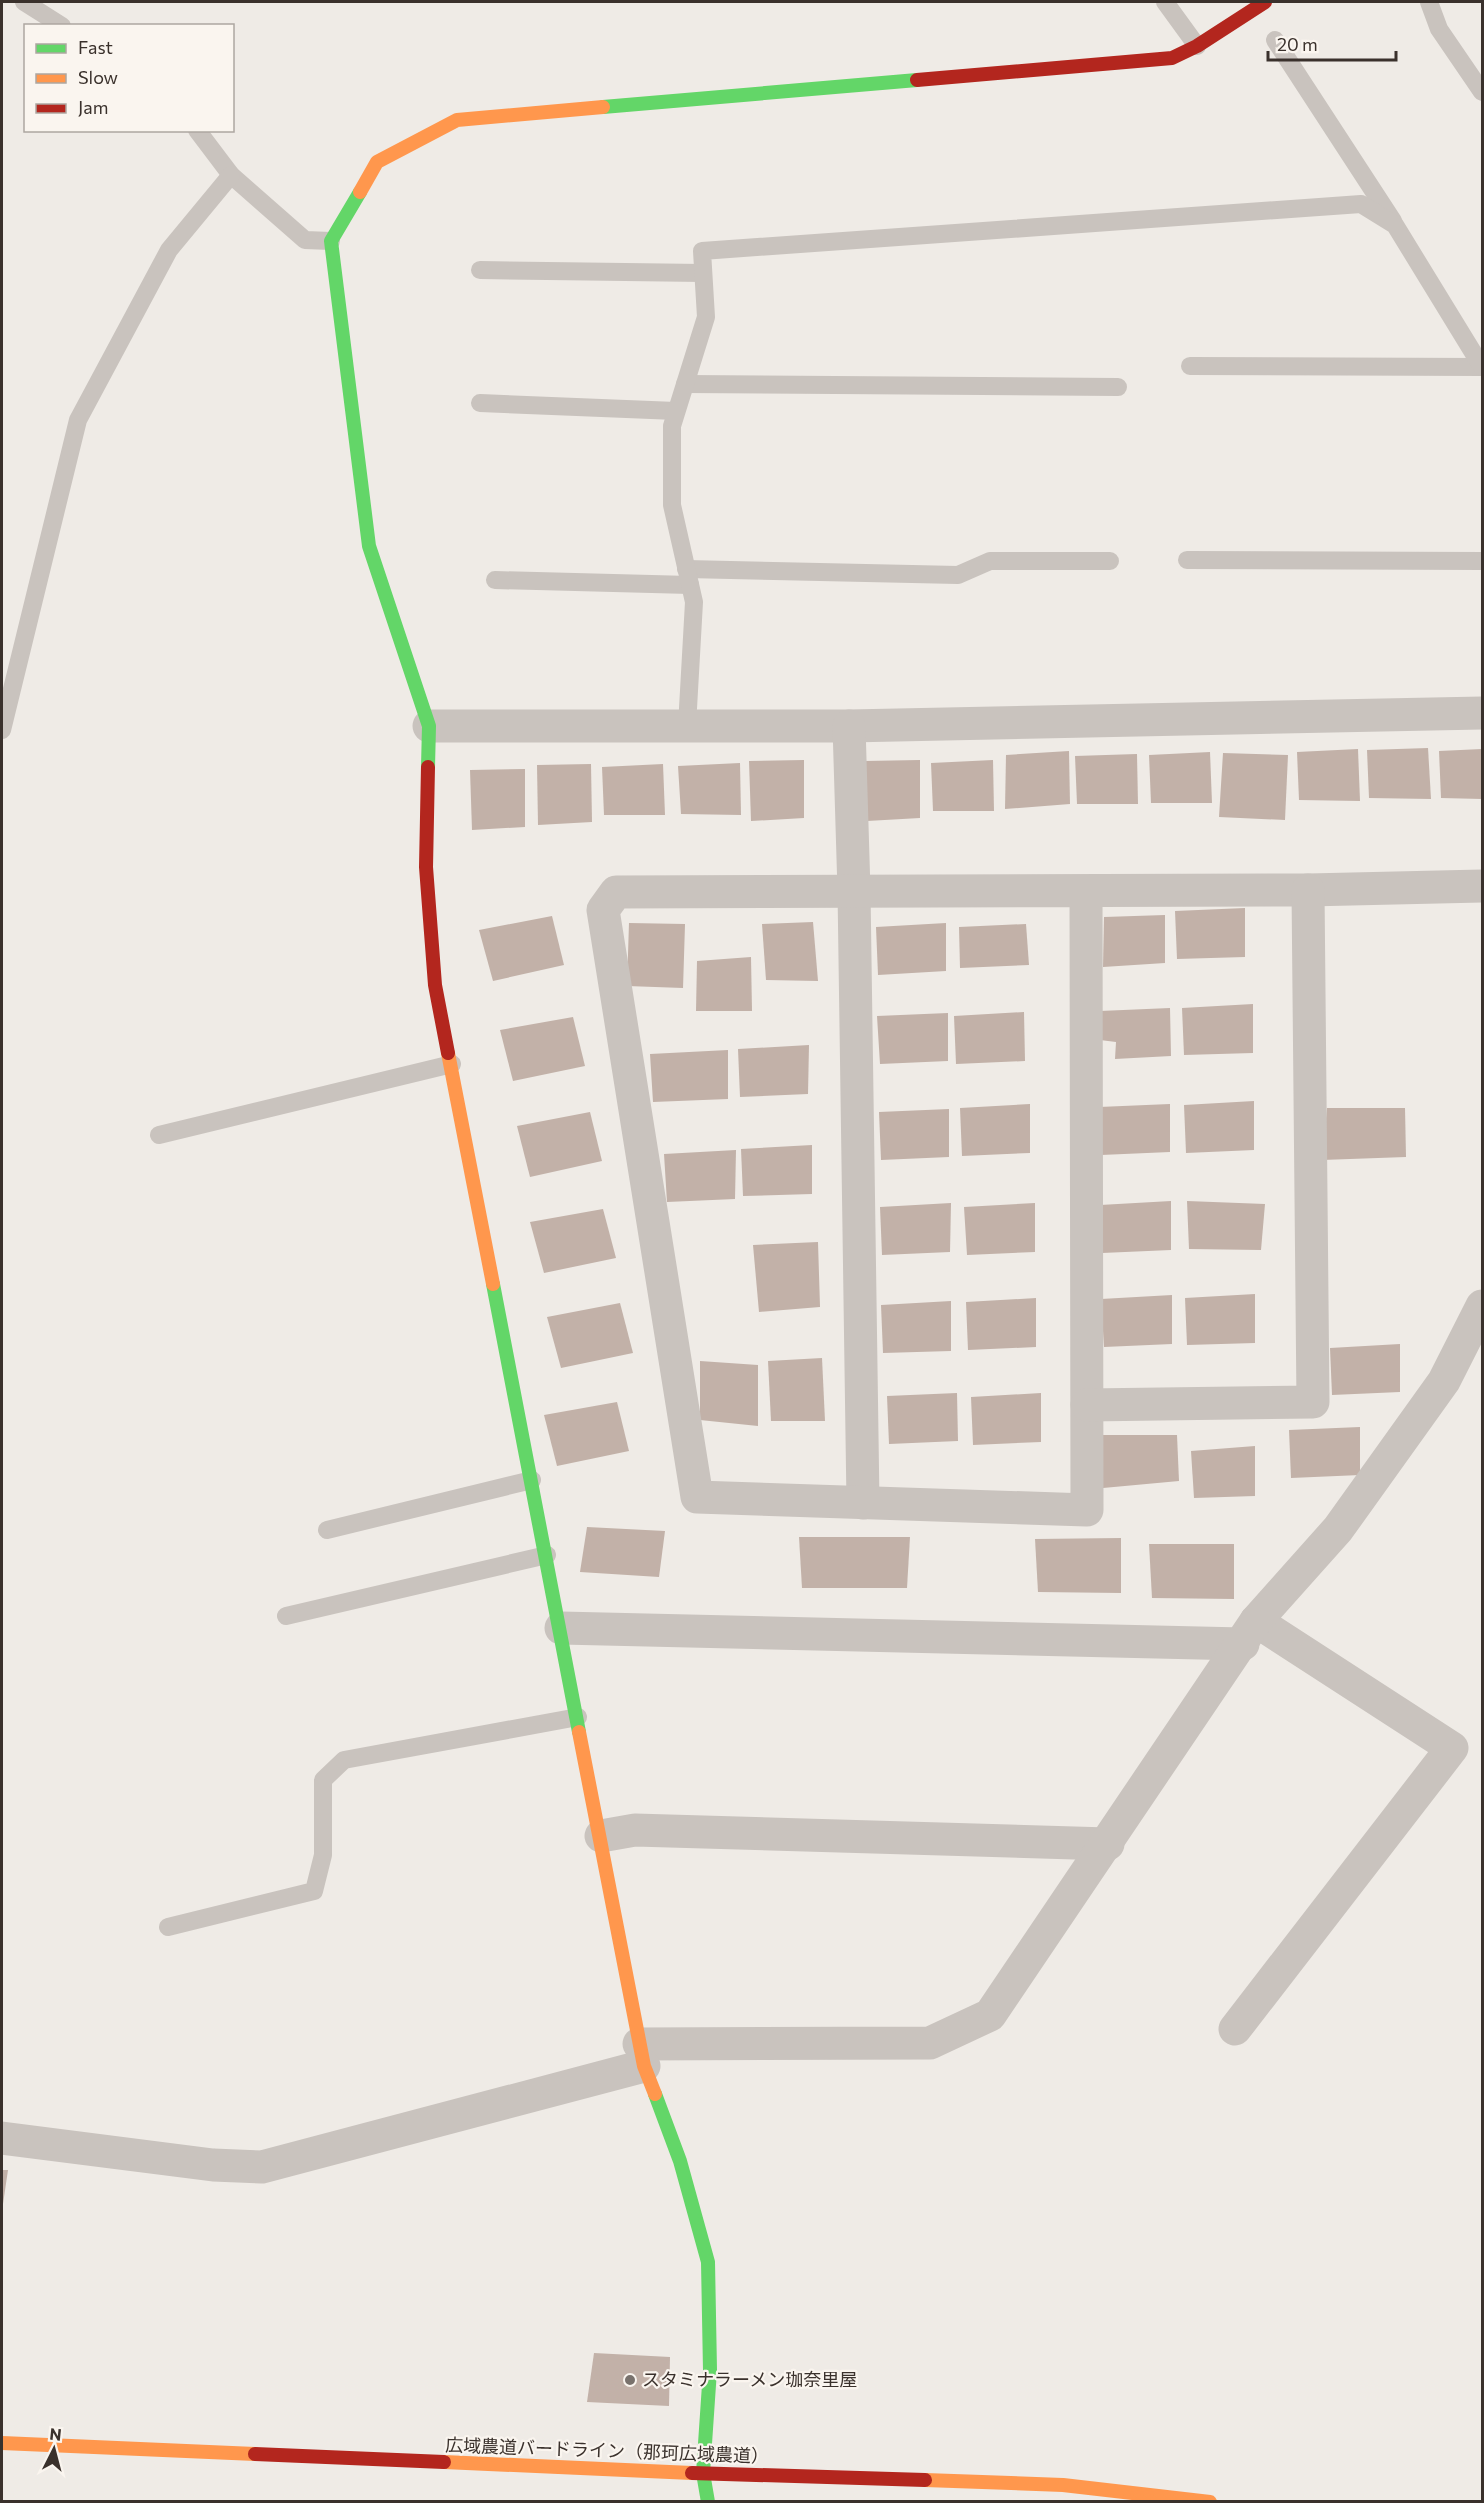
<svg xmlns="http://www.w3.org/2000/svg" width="1484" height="2503" font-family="Commissioner,'Noto Sans JP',sans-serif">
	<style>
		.building { fill: #c2b1a8 }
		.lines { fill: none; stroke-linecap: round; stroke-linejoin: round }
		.lane { stroke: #c9c3be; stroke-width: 18 }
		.street { stroke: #c9c3be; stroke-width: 33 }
		.fast { stroke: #63d668; stroke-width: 14 }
		.slow { stroke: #ff974d; stroke-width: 14 }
		.jam { stroke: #b3261e; stroke-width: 14 }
		.poi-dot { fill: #79726d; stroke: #faf5ef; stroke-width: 2 }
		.labels { text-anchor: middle; stroke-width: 4.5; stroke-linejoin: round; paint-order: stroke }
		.poi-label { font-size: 18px; fill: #3a312c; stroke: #faf5ef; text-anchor: start }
		.street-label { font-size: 18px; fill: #3a312c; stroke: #faf5ef }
	</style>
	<rect width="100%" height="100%" fill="#efebe6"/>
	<g class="building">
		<path d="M1428,748L1431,799L1369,798L1367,750Z"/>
		<path d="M1358,749L1360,801L1299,800L1297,752Z"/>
		<path d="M1482,749V799L1441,798L1439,751Z"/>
		<path d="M1069,751L1070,804L1005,809L1006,755Z"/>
		<path d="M1210,752L1212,803H1151L1149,755Z"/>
		<path d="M1223,753L1288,755L1285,820L1219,817Z"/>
		<path d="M1137,754L1138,804H1077L1075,756Z"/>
		<path d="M804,760V818L751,821L749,761Z"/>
		<path d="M920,760V818L867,821L865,761Z"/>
		<path d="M993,760L994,811H933L931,763Z"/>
		<path d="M740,763L741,815L681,814L678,766Z"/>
		<path d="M591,764L592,822L538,825L537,765Z"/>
		<path d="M663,764L665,815H604L602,767Z"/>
		<path d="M525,769V827L472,830L470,770Z"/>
		<path d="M1245,908V957L1177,959L1175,911Z"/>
		<path d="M1165,915V963L1103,967L1104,917Z"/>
		<path d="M552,916L564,965L493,981L479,930Z"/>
		<path d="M813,922L818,981L766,980L762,924Z"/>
		<path d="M629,923L685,924L683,988L627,986Z"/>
		<path d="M946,923V971L878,975L876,927Z"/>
		<path d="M1026,924L1029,965L960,968L959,927Z"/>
		<path d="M751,957L752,1011H696L697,961Z"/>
		<path d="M1253,1004V1053L1184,1055L1182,1008Z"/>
		<path d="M1170,1008L1171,1056L1115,1059L1116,1042L1100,1040V1011Z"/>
		<path d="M1024,1012L1025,1061L956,1064L954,1016Z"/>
		<path d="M948,1013V1061L880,1064L877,1016Z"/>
		<path d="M573,1017L585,1066L513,1081L500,1030Z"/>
		<path d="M809,1045L808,1094L740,1097L738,1049Z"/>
		<path d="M728,1050V1099L653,1102L650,1054Z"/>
		<path d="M1254,1101V1150L1186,1153L1184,1105Z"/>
		<path d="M1030,1104V1153L962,1156L960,1108Z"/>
		<path d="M1170,1104V1152L1101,1155L1099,1107Z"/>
		<path d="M1327,1108H1405L1406,1157L1322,1160Z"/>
		<path d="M949,1109V1157L881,1160L879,1112Z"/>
		<path d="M590,1112L602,1161L530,1177L517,1126Z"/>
		<path d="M812,1145V1194L743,1196L741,1149Z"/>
		<path d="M736,1150L735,1199L667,1202L664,1154Z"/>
		<path d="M1171,1201V1250L1102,1253L1100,1205Z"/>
		<path d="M1187,1201L1265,1204L1261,1250L1189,1249Z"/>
		<path d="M951,1203L950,1252L882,1255L880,1207Z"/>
		<path d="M1035,1203V1252L967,1255L964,1207Z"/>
		<path d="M603,1209L616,1258L544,1273L530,1222Z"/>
		<path d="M818,1242L820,1307L759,1312L753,1245Z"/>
		<path d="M1255,1294V1343L1187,1345L1185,1298Z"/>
		<path d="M1172,1295V1344L1104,1347L1101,1299Z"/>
		<path d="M1036,1298V1347L968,1350L966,1302Z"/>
		<path d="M951,1301V1351L883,1353L881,1305Z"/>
		<path d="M620,1303L633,1353L561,1368L547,1317Z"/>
		<path d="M1400,1344V1392L1332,1395L1330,1348Z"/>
		<path d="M822,1358L825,1421H771L768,1361Z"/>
		<path d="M700,1361L758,1365V1426L700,1420Z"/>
		<path d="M957,1393L958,1441L889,1444L887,1396Z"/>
		<path d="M1041,1393V1442L973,1445L971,1397Z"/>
		<path d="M617,1402L629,1451L557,1466L544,1415Z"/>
		<path d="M1360,1427V1475L1291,1478L1289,1430Z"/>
		<path d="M1101,1435H1177L1179,1481L1103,1488Z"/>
		<path d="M1255,1446V1496L1194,1498L1191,1451Z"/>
		<path d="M587,1527L665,1531L659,1577L580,1572Z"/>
		<path d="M799,1537H910L907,1588H802Z"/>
		<path d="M1121,1538V1593L1038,1592L1035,1539Z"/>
		<path d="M1149,1544H1234V1599L1152,1598Z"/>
		<path d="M2,2170H8L3,2204H2Z"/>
		<path d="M594,2353L670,2357L669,2406L587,2402Z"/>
	</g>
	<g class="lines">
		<g class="lane">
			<path d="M24,2L62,26"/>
			<path d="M1165,2L1197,46"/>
			<path d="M1429,2L1439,29L1482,92"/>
			<path d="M1275,40L1393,221"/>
			<path d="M197,130L231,175L305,240L331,241"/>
			<path d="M480,270L703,273"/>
			<path d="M1190,366L1482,367"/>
			<path d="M685,384L1118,387"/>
			<path d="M480,403L676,411"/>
			<path d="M1187,560L1482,561"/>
			<path d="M686,569L958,575L990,561H1110"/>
			<path d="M495,580L690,585"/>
			<path d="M687,726L694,602L672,505V426L706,317L702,251L1361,204L1395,225L1482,367"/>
			<path d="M2,730L78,420L169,250L231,175"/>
			<path d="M159,1135L452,1064"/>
			<path d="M327,1530L532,1480"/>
			<path d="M286,1616L547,1555"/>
			<path d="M168,1927L314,1891L323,1855V1780L344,1760L578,1717"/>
		</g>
		<g class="street">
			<path d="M429,726H849L1482,713"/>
			<path d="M849,726L854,891L863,1503"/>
			<path d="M1086,891L1087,1510L697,1497L603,910L616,892L1308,890L1482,886"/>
			<path d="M1087,1405L1313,1402L1308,890"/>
			<path d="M561,1628L1243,1644"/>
			<path d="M601,1836L635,1830L1108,1844"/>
			<path d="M1235,2029L1452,1748L1256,1621"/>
			<path d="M639,2044L930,2043L990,2015L1256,1621L1338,1529L1444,1381L1482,1306"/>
			<path d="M2,2138L213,2165L262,2167L644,2066"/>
		</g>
		<g class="fast">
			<path d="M603,107L917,80"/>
			<path d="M360,192L331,241L369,546L429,726L428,767"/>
			<path d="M493,1284L579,1732"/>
			<path d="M655,2094L680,2161L708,2262L710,2370L703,2473L708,2502"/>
		</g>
		<g class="slow">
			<path d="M360,192L377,162L457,120L603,107"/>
			<path d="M448,1053L493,1284"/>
			<path d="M579,1732L644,2066L655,2094"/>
			<path d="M2,2443L255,2454"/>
			<path d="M444,2462L692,2473"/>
			<path d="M925,2480L1063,2485L1210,2502"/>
		</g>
		<g class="jam">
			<path d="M917,80L1172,58L1197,46L1265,2"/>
			<path d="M428,767L426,867L435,985L448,1053"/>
			<path d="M255,2454L444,2462"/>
			<path d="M692,2473L925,2480"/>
		</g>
	</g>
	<circle class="poi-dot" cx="630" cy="2380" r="6"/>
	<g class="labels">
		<g class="poi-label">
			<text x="642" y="2386">スタミナラーメン珈奈里屋</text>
		</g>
		<g class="street-label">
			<text transform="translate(607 2451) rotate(2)" y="6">広域農道バードライン（那珂広域農道）</text>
		</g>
	</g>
	<rect width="1484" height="2503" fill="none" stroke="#3a312c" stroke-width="6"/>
	<rect x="24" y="24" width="210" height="108" fill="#faf5ef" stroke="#ada7a1" stroke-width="1.5"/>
	<rect x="36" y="44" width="30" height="9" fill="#63d668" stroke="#ada7a1" stroke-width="1.5"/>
	<text x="78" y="54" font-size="18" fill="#3a312c">Fast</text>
	<rect x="36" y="74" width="30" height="9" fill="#ff974d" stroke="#ada7a1" stroke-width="1.5"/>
	<text x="78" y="84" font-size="18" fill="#3a312c">Slow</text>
	<rect x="36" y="104" width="30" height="9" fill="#b3261e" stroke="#ada7a1" stroke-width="1.5"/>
	<text x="78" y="114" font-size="18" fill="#3a312c">Jam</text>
	<g transform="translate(54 2449) rotate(6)" stroke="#faf5ef" stroke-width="4.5" paint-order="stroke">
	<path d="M0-4.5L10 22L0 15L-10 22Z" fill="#3a312c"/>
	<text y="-9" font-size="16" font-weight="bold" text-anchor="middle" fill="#3a312c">N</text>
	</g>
	<path d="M1268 51v9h128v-9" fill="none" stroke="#3a312c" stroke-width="3"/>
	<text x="1277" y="51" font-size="18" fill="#3a312c" stroke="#faf5ef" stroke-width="4.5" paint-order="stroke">20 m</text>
</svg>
